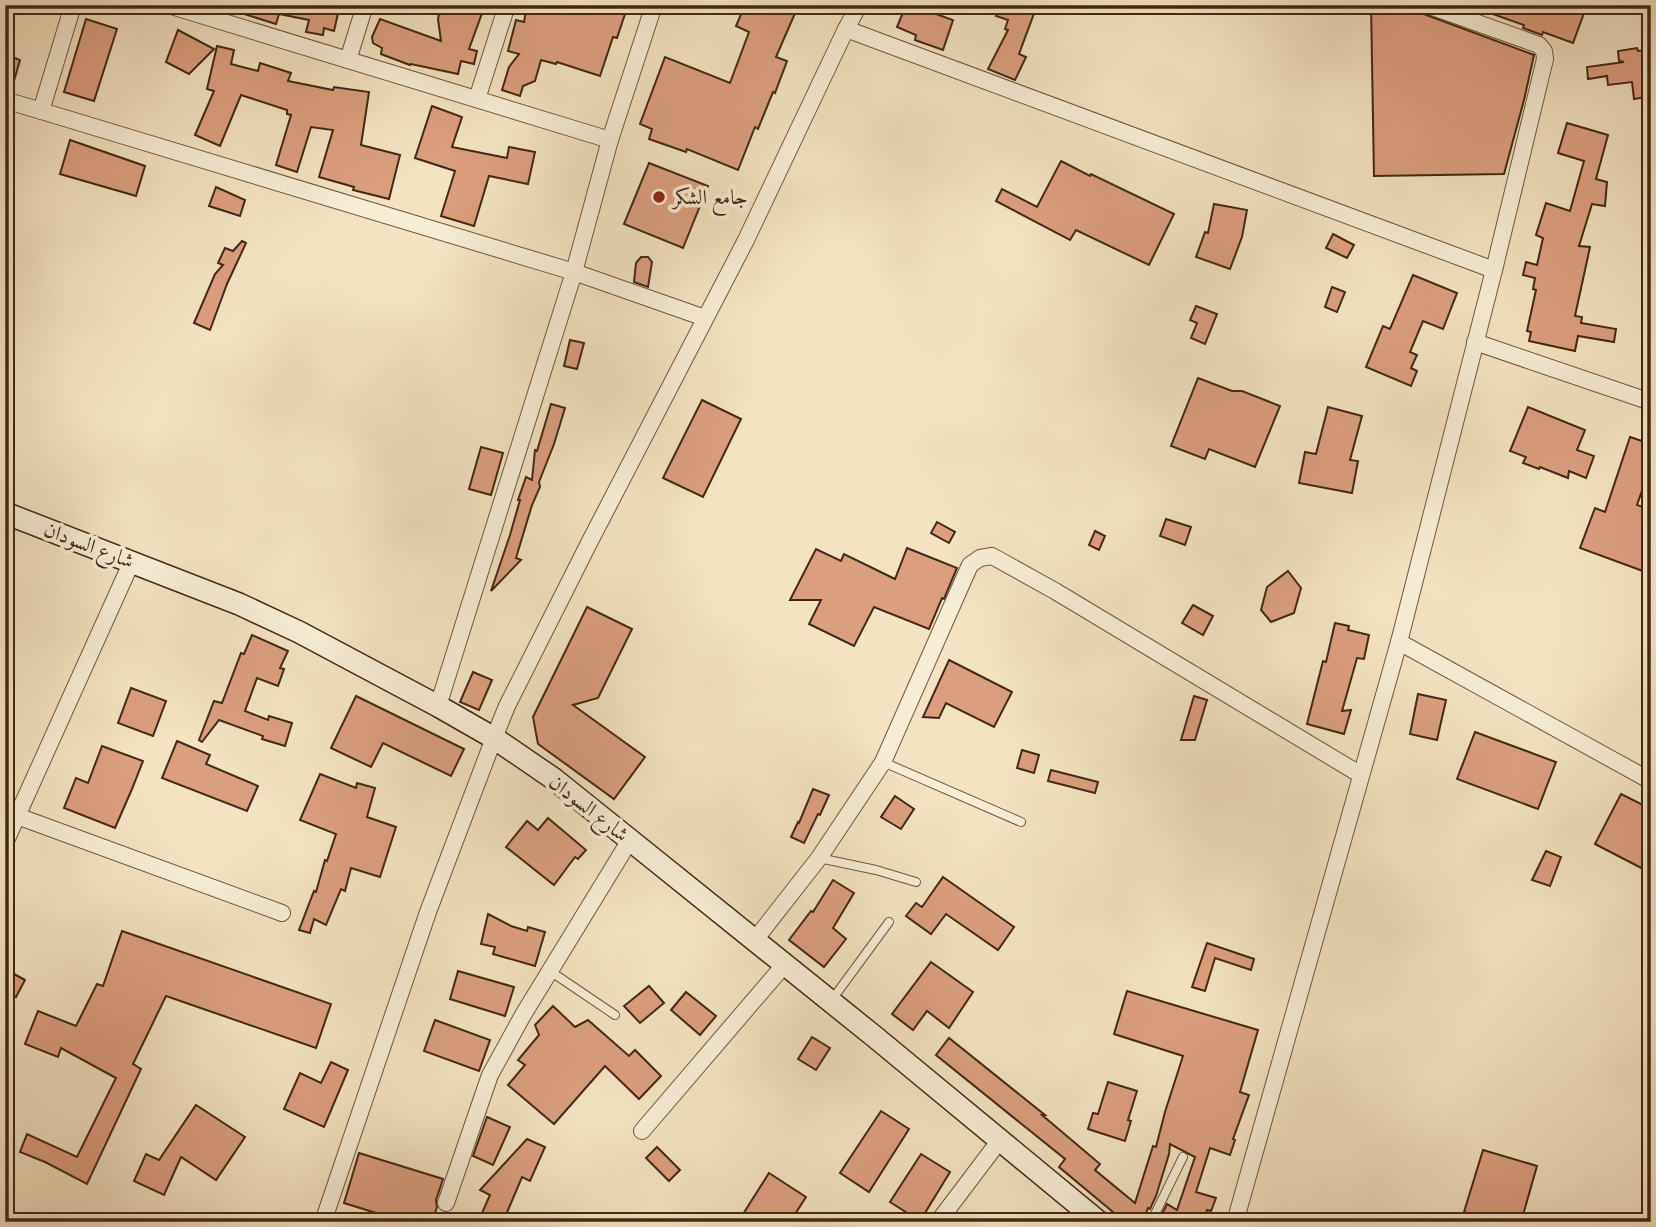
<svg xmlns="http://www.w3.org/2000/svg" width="1656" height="1227" font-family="'IM FELL English',Amiri,serif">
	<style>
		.building { fill: #dc9f7e; stroke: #422816; stroke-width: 2 }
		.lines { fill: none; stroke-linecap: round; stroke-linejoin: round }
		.lane-casing { stroke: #6e5741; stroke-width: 10 }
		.street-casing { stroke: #6e5741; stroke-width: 18 }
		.secondary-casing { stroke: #422816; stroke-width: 24 }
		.lane { stroke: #f7edd7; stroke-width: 8 }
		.street { stroke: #f7edd7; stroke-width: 16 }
		.secondary { stroke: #f7edd7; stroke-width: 21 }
		.poi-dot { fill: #8f2418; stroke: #f7edd7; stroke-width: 2.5 }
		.labels { text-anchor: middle; stroke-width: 7; stroke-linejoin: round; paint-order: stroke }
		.poi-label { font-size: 21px; fill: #422816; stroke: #f7edd7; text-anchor: start }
		.street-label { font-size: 21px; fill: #422816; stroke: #f7edd7 }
	</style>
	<rect width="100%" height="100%" fill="#f3e3c2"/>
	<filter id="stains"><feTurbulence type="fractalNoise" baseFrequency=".00286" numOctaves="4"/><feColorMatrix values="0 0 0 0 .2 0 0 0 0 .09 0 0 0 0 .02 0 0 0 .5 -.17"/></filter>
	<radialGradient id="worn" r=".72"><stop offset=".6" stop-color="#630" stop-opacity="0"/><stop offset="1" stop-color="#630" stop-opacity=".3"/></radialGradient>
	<g class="building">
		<path d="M225,5H340L334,31L324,28L323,35L306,32L309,20L279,14L276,24L225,8Z"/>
		<path d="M441,5H485L469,49L477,51L474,64L461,61L458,74L411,64L410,65L381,54L382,48L373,43L372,37L380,19L441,41L438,19Z"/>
		<path d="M527,5H628L617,38L613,37L600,76L557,62L556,64L541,60L535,81L523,86L520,96L502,90L509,67L519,54L508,51L516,20L524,22Z"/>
		<path d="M745,5H781L796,11L776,57L787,61L775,93L773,92L758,129L755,127L738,170L687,149L686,152L649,139L652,129L640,124L665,57L730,83L749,32L736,26Z"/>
		<path d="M911,5L953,20L943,50L915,40L916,35L897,27L904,10L908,11Z"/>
		<path d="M1000,5H1028L1036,8L1019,54L1026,57L1015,80L988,69L1008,30L1005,29L1008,20L996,16Z"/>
		<path d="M1371,5H1392L1421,13L1534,55L1524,100L1504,174L1374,176Z"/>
		<path d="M1473,5H1587L1573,43L1543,32L1542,35L1523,28L1524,25L1473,7Z"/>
		<path d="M86,19L117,29L94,101L64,92Z"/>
		<path d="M178,30L214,49L189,74L166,62Z"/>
		<path d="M217,46L234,50L231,64L258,71L260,63L291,73L288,81L333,90L334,87L369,92L361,145L400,155L389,199L353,190L354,187L319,177L333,130L311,127L297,172L276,165L291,115L287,114V110L241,95L220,146L195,135L214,91L207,89Z"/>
		<path d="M1637,48L1638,51L1645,50L1647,60H1651V79H1649L1651,96L1634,99L1632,82L1608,85L1607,76L1588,79L1587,67L1624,62L1619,61L1618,51Z"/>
		<path d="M5,54L20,60L11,91L5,90Z"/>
		<path d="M432,106L462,117L452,147L507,158L509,147L535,152L528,184L489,176L474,226L441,216L455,171L415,158Z"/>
		<path d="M1567,123L1608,135L1596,179L1607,182L1605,206L1592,204L1579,246L1590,247L1575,316L1582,317L1581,323L1616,329L1614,342L1578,336L1575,351L1529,341L1531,332L1527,331L1536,290L1533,289L1535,278L1523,275L1526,262L1537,265L1543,238L1536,235L1546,203L1570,211L1584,161L1558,153Z"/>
		<path d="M70,140L145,166L136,196L60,174Z"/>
		<path d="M1061,161L1090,176L1091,174L1174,214L1149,265L1076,230L1070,240L996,201L1002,189L1037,207Z"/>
		<path d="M649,163L708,186L683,248L624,224Z"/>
		<path d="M216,187L245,200L240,216L209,206Z"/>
		<path d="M1214,204L1247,210L1242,237L1230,269L1196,257L1205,232L1208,233Z"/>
		<path d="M1333,234L1354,245L1347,258L1326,248Z"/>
		<path d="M242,241L246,243L227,284L210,330L194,323L215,274L223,265L218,263L225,248L233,251Z"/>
		<path d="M641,257H648L652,262L648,287L634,282L636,263Z"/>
		<path d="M1413,275L1457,293L1443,329L1423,321L1410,352L1417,355L1411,368L1417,371L1411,386L1366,367L1383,326L1390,329Z"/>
		<path d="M1332,287L1345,292L1337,312L1325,307Z"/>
		<path d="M1196,306L1217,314L1205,344L1191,338L1197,323L1190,320Z"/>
		<path d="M570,340L584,343L577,369L564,366Z"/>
		<path d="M1198,378L1232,391H1242L1280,406L1255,467L1209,449L1205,459L1171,446Z"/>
		<path d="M702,400L741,419L703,497L663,478Z"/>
		<path d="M551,404L565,408L554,444L539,482L540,487L532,505L516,558L521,560L491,591L510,535L520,500H518L526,477L532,480L535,450L537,451Z"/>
		<path d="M1328,407L1362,416L1350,460L1358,461L1352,493L1299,483L1305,452L1316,454Z"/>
		<path d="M1528,407L1585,430L1577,450L1594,456L1586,478L1569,471L1568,478L1540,467L1539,469L1523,463L1526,457L1510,451Z"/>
		<path d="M1630,437L1651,444V465L1637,505L1651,510V574L1580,548L1595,508L1605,512Z"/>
		<path d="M481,447L503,453L491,495L469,489Z"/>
		<path d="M1166,519L1191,527L1185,545L1160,536Z"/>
		<path d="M937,522L955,532L949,543L931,533Z"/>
		<path d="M1095,531L1105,536L1099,550L1089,545Z"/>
		<path d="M907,548L957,568L944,599L942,598L929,629L874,607L854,646L809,624L821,600H790L816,549L841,561L844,554L895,579Z"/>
		<path d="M1288,571L1301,588L1294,613L1271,622L1261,610L1267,587Z"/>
		<path d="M1193,605L1213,616L1203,635L1182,623Z"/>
		<path d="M587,607L632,629L598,698L573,705L645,757L614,799L538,744L533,717Z"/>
		<path d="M1335,623L1349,626L1348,630L1369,635L1364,659L1357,658L1348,690L1342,711L1351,710L1344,734L1307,724L1323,661L1326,662Z"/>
		<path d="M252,635L288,651L280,668L284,669L278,686L257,678L245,711L268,720L269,716L292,723L285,746L262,739L263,736L219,720L202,742L199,740L214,701L222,703L241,653L244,654Z"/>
		<path d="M949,660L1012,692L994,727L946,703L939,718L923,717Z"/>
		<path d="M473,672L492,680L479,710L460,702Z"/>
		<path d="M131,688L166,701L153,736L118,723Z"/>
		<path d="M1418,694L1446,700L1437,740L1410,734Z"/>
		<path d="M356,696L464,749L451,776L383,743L371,767L331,748Z"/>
		<path d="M1194,696L1207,700L1195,740H1181Z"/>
		<path d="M1475,732L1556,762L1538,809L1457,779Z"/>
		<path d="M177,741L210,755L206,764L258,786L247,811L162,778Z"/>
		<path d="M102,746L143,761L132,789L115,828L64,808L76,778L88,783Z"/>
		<path d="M1022,750L1039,755L1034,773L1017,768Z"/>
		<path d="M1051,770L1098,782L1095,793L1048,781Z"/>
		<path d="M320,774L356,788L357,783L375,788L367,817L396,827L380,877L351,868L345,891L341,889L326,925L314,919L310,933L299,930L314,891L316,892L325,860L327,861L336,834L300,820Z"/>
		<path d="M813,789L829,795L820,815L818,814L804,843L791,837L798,822L799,823Z"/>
		<path d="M1621,794L1651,809V873L1595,844Z"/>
		<path d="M895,796L914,809L901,829L881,817Z"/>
		<path d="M548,818L586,850L578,859L575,857L554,885L506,847L527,821L538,830Z"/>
		<path d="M1546,851L1561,857L1550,886L1532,880Z"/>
		<path d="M943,877L1014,927L998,950L946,914L931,934L906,916L916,903L922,907Z"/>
		<path d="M833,880L854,893L833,928L846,939L824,967L789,940L811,911L813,912Z"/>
		<path d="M488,914L511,926L527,931L528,927L545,932L535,966L493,954L495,947L481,944Z"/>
		<path d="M122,931L331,1004L316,1048L166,996L133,1064L141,1069L87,1184L45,1162L20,1152L27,1134L77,1157L116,1078L61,1048L58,1057L25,1044L38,1011L76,1026L97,984L103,986Z"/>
		<path d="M1207,943L1254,959L1251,970L1215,958L1205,991L1192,987Z"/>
		<path d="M931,962L973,992L949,1028L927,1011L913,1030L892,1014Z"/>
		<path d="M5,969L25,980L16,997L5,992Z"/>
		<path d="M458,971L514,987L505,1016L450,999Z"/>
		<path d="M649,986L664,1003L640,1023L624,1006Z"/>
		<path d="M1127,991L1258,1030L1240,1092L1249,1095L1233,1139L1235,1140L1230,1155L1210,1148L1196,1192L1216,1198L1211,1211L1207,1210L1203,1222H1173V1220L1162,1214L1167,1204L1177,1210L1195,1157L1170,1144L1169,1154L1156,1196L1150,1209L1148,1208L1143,1222H1125L1059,1167L1065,1159L936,1055L949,1038L1045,1115H1042L1100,1164L1095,1170L1135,1203L1153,1146L1156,1147L1165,1112L1183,1056L1114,1034Z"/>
		<path d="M686,992L716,1016L700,1035L671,1010Z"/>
		<path d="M553,1006L575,1027L588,1020L629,1056L635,1050L661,1076L639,1099L605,1066L554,1124L508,1085L525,1065L518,1060L539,1035L535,1025Z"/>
		<path d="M435,1020L490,1040L479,1071L424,1051Z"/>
		<path d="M812,1037L830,1048L816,1070L798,1059Z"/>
		<path d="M331,1062L348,1070L324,1127L284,1109L300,1073L321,1083Z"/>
		<path d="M1108,1082L1137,1091L1128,1120L1131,1121L1125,1141L1088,1129L1093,1113L1098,1114Z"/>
		<path d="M196,1105L245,1137L216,1180L181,1157L164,1195L134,1181L146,1154L159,1160Z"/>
		<path d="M881,1111L909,1129L869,1192L840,1173Z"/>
		<path d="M487,1117L510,1127L493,1165L473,1156Z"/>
		<path d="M527,1139L545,1147L530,1181L522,1177L503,1222H478L490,1195L480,1190Z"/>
		<path d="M657,1147L680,1170L669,1181L646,1158Z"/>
		<path d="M1483,1150L1537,1166L1521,1222H1499L1464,1212Z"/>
		<path d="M359,1153L443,1179L436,1200L437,1207L432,1222H405L344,1203Z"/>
		<path d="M921,1154L950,1172L920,1221L890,1202Z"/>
		<path d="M769,1173L806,1197L790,1222H738Z"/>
	</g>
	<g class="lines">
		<g class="lane-casing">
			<g id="lane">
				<path d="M883,762L1021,822"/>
				<path d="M819,858L876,870L916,882"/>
				<path d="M550,971L615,1015"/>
				<path d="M831,1001L889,922"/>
				<path d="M1151,1222L1183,1157"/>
			</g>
		</g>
		<g class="street-casing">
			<g id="street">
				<path d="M168,5L610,140"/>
				<path d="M846,29L1494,270"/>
				<path d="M348,60L365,5"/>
				<path d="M477,99L507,5"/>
				<path d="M5,100L574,272L705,318"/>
				<path d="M41,111L73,5"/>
				<path d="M1475,342L1651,402"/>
				<path d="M1399,642L1651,781"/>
				<path d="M438,706L574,272L610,140L654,5"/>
				<path d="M17,816L282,913"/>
				<path d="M5,843L132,561"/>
				<path d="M754,941L819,858L883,762L970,565L980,558L992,556L1055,591L1361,775"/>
				<path d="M642,1131L785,964"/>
				<path d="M446,1203L490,1075L523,1015L630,840"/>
				<path d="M323,1222L428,912L494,738L507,706L588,545L746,240L846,29L859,5"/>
				<path d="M938,1222L1000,1140"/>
				<path d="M1235,1222L1399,642L1494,270L1545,59L1544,51L1539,45L1427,5"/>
			</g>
		</g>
		<g class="secondary-casing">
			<path id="secondary" d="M5,513L239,604L299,632L438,706L494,738L554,779L630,840L875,1037L1099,1222"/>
		</g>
		<use href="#lane" class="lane"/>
		<use href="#street" class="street"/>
		<use href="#secondary" class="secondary"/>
	</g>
	<circle class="poi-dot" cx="659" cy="197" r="7"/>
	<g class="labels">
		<g class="poi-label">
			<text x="673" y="204">جامع الشكر</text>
		</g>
		<g class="street-label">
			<text transform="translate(89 545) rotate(21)" y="7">شارع السودان</text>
			<text transform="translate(589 808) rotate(38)" y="7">شارع السودان</text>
		</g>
	</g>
	<rect width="1656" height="1227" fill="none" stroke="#f3e3c2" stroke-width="28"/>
	<rect x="7" y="7" width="1642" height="1213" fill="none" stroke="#422816" stroke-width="3.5"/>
	<rect x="14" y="14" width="1628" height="1199" fill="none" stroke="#422816" stroke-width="2"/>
	<rect width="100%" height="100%" filter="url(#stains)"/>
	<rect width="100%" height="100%" fill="url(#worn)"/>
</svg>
